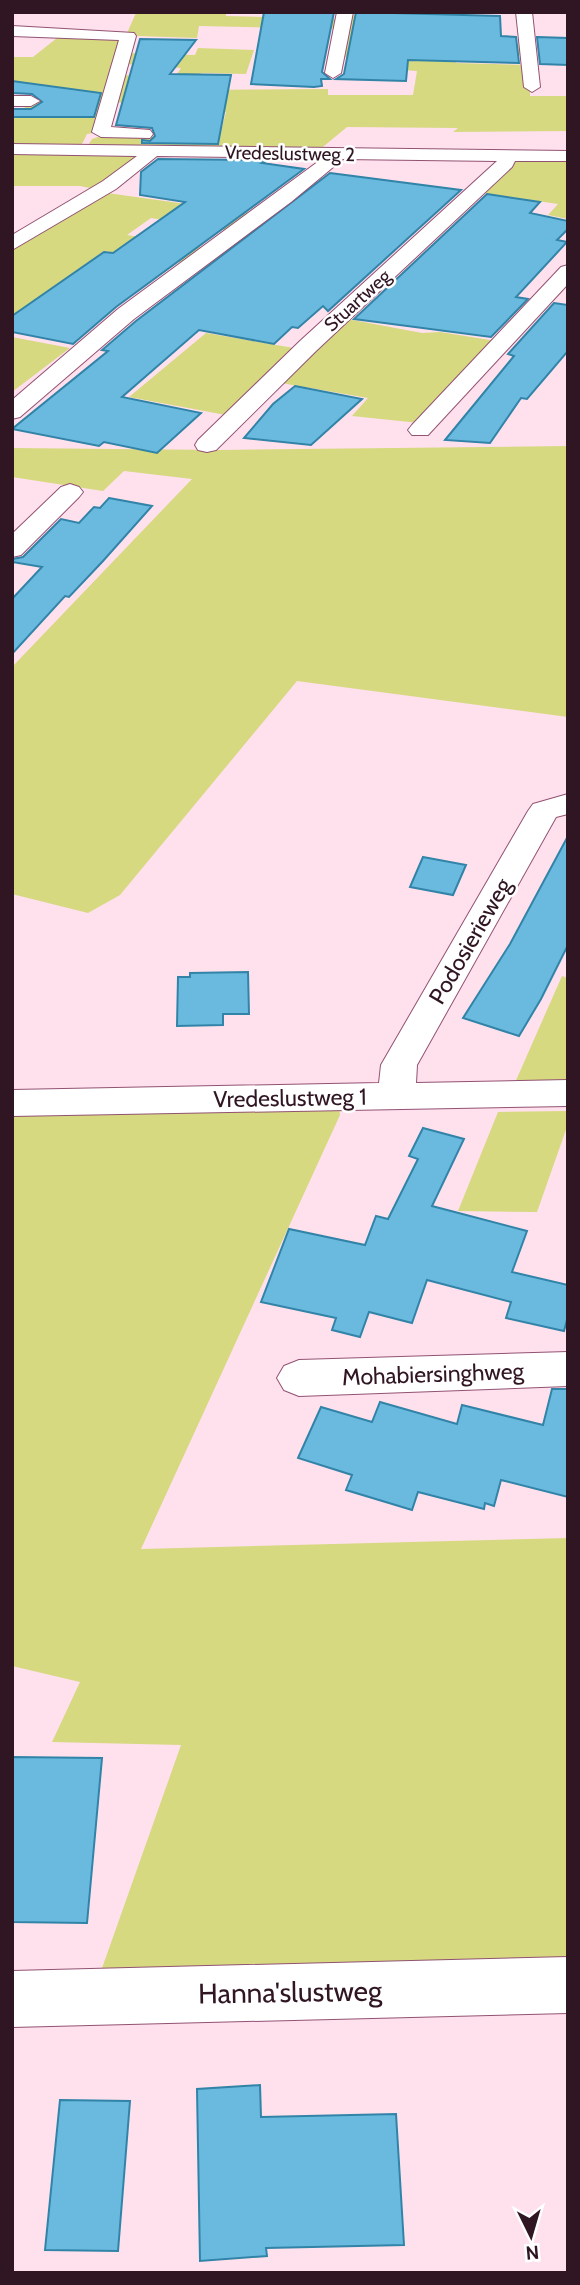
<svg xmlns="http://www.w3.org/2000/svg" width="580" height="2285" font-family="Cabin,sans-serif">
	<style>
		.green { fill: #d6d980 }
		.building { fill: #6abadf; stroke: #3184a7; stroke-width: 2 }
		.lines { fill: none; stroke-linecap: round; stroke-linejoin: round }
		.minor-casing { stroke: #925272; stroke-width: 2 }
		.minor { fill: #fff; fill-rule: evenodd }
		.labels { text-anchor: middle; stroke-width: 5; stroke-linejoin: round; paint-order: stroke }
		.far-street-label { font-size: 19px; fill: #301623; stroke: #fff }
		.street-label { font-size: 23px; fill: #301623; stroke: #fff }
		.near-street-label { font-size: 28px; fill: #301623; stroke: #fff }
	</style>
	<rect width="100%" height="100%" fill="#ffe0ed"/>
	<g class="green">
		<path d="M129,12H226V16L339,19L338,29L199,26L197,38L137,36L127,33L136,13Z"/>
		<path d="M348,15L422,16L420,43L524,45L525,55L455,54L456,63L530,65V96H568V131L453,132L458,128L347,127L318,151L87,147L92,139L104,135L219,139L226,112L114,102L122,75L174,78L181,68L126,64L129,53L195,55L198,48L254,50L246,74L201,73L197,90L328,89V95H413L417,71L402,70V58L339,57Z"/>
		<path d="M62,34L124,37L100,132L87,134L81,146L12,147V115L60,87L12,83V57H33Z"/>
		<path d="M12,151L141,153L95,189L80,186H12Z"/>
		<path d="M568,158V219L548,215L558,204L482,193L514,160Z"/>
		<path d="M100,192L251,213L231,231L151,218L127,235L207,248L184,263L104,251L12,316V249Z"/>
		<path d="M342,318L422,333L440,332L496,341L419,423L352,416L368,398L275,382Z"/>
		<path d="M206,333L300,349L231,416L129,397Z"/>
		<path d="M12,337L70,348L12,392Z"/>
		<path d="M568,446V717L297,681L120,895L88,913L12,894V667L192,479L124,471L103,491L12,477V448L219,450Z"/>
		<path d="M562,976L568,978V1084L514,1085Z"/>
		<path d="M339,1105L340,1115L141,1549L568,1538V1957L101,1971L181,1745L52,1742L80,1682L12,1666V1112Z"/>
		<path d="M568,1111V1124L537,1212L458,1211L498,1112Z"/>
	</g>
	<g class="building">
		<path d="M264,12H334L322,72L330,79H321L322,86L314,87L251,84Z"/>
		<path d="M356,12L500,16L501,36L516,37L519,63L408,60L406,81L336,79L344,74Z"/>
		<path d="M537,37L568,38V65L540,64Z"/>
		<path d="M140,39L196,40L170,74L231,75L218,144L142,143V140L150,141L155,136L152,128L116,125Z"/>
		<path d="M12,81L101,93L94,117H12V109H31L42,102L32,94L12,93Z"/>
		<path d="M158,159L260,160L266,161L262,163L304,169L116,307L73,344L12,332V316L104,252L113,253L185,202L140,195L141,172Z"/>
		<path d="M330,173L461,190L328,311L323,306L298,328L292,327L274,344L199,330L122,397L201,413L157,453L104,442L99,446L12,429L108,351L102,350L136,321Z"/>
		<path d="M487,194L540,202L530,213L568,221V229L557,240L567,242L516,297L528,299L491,337L354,319Z"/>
		<path d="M554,303L568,305V351L527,399L521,398L490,443L445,440L514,356L508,354Z"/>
		<path d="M295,386L362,399L311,445L244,438L273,404Z"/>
		<path d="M109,498L152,506L103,561L69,597L65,596L12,654V599L42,567L12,562V559L23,557L61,519L79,523L94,507L100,508Z"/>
		<path d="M568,836V945L541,999L519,1036L463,1018L510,944Z"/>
		<path d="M423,857L466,865L453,895L410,887Z"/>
		<path d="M248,972L249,1014H223V1025L177,1026L178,977H190V973Z"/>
		<path d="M423,1128L464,1139L432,1206L527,1231L512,1272L568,1285V1316L564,1331L506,1318L511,1302L427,1280L412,1323L369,1312L360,1337L332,1330L336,1318L261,1302L289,1229L365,1245L376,1216L388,1219L418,1159L409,1156Z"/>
		<path d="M552,1389H568V1497L501,1480L494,1506L485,1503L484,1509L418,1492L412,1510L346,1490L352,1475L298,1458L321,1407L372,1422L380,1402L457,1424L462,1405L543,1425Z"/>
		<path d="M12,1757L102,1758L87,1923L12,1922Z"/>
		<path d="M260,2085L261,2117L396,2114L404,2245L266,2248L267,2256L200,2261L197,2089Z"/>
		<path d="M60,2100L130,2101L118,2251L45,2250Z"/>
	</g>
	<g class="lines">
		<g class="minor-casing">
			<g id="minor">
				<path d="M337,12H353L341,73L333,78L325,73Z"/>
				<path d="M516,12H532L540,87L532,92L524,87Z"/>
				<path d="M12,26L134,33L136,36L111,127L150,130L153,134L150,138L101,137L92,132L119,40L12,36Z"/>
				<path d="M12,96H31L40,101L31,106H12Z"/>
				<path d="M12,144L568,151V161H515L512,167L316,351L216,450L207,452L198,450L195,445L198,440L300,341L497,161L343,159L291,202L134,319L20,417L12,419V400L118,309L323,158L157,156L116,189L12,250V235L103,181L137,156L12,154Z"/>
				<path d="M568,265V284L428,435H412L408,430L412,425L561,267Z"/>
				<path d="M70,484L79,487L83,492L79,497L21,555L12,557V534L61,487Z"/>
				<path d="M568,794V814L556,817L417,1065L416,1083L568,1080V1106L12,1116V1090L379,1083L381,1065L528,811L533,804Z"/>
				<path d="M568,1352V1386L299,1396L284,1390L277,1378L284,1366L299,1360Z"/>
				<path d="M568,1957V2013L12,2027V1971Z"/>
			</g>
		</g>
		<use href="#minor" class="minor"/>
	</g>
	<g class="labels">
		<g class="far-street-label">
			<text transform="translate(290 153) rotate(1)" y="7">Vredeslustweg 2</text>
			<text transform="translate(357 300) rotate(-42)" y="7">Stuartweg</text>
		</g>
		<g class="street-label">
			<text transform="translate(470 941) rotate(-60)" y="8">Podosierieweg</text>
			<text transform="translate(290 1098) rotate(-1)" y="8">Vredeslustweg 1</text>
			<text transform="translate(433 1374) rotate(-2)" y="8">Mohabiersinghweg</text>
		</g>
		<g class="near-street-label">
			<text transform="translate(290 1992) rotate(-1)" y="10">Hanna'slustweg</text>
		</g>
	</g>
	<rect width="580" height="2285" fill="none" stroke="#301623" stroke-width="28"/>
	<g transform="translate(531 2236) rotate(175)" stroke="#ffffff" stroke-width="5" paint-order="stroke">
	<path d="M0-5L12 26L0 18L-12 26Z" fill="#301623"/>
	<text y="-10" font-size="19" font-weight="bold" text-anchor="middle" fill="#301623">N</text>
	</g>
</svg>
